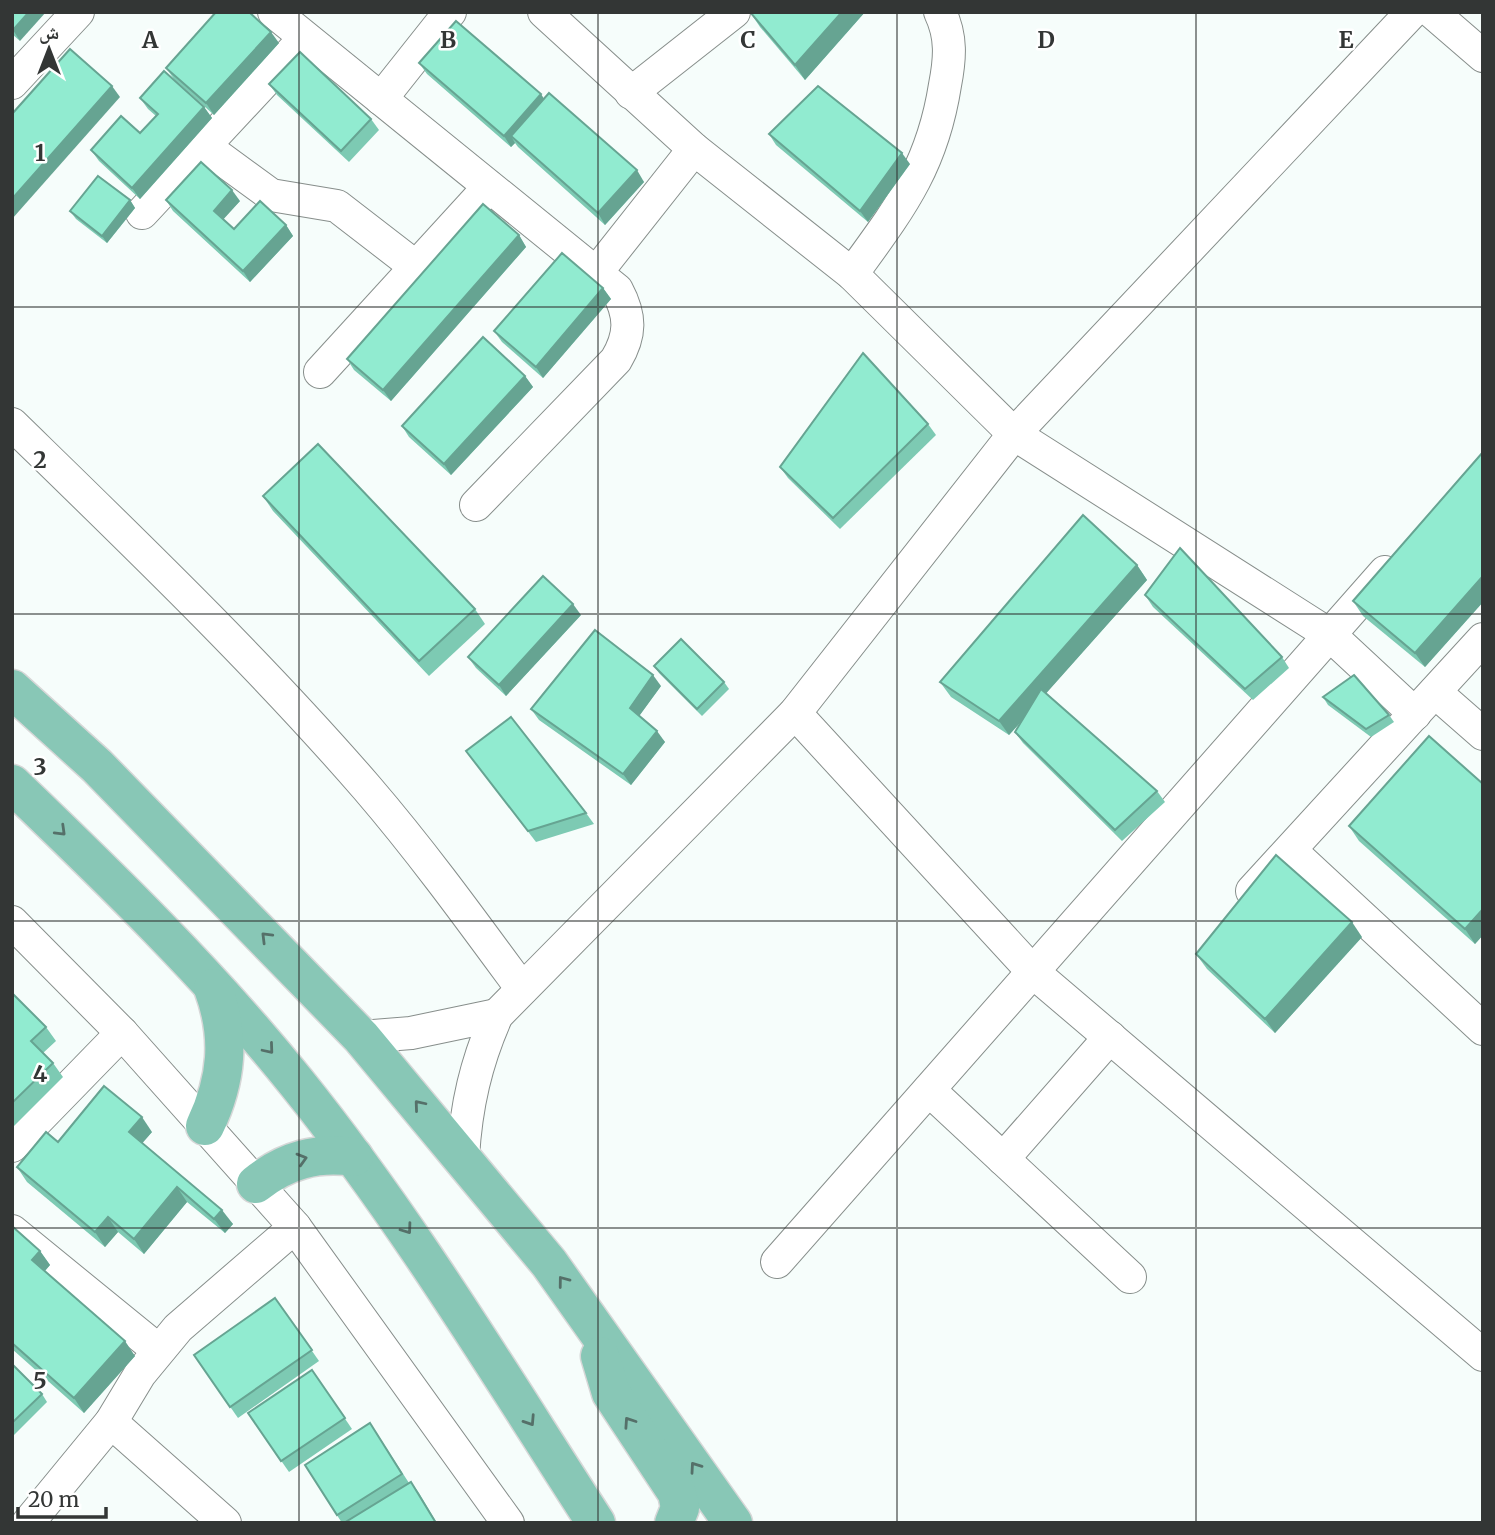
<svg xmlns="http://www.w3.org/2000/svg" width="1495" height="1535" font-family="Merriweather,'Noto Naskh Arabic',serif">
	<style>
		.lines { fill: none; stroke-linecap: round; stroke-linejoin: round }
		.minor-casing { stroke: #878e8b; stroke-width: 34 }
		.primary-casing { stroke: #d6d7d7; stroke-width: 41 }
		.minor { stroke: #fff; stroke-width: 32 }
		.primary { stroke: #88c7b6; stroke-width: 38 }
		.wall { fill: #7dcab3 }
		.shaded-wall { fill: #66a492 }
		.building { fill: #91ebd0; stroke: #66a492; stroke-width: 2 }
		.oneway { stroke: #557069 }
		.grid { fill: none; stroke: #333635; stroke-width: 2; stroke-opacity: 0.55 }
		.grid-label { font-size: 23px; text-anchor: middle; font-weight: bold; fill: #333635; stroke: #fff; stroke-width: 5; stroke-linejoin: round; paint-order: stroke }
	</style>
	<rect width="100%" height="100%" fill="#f6fdfb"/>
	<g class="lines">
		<g class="minor-casing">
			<g id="minor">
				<path d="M274,12L617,290C631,316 631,335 616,360L476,505"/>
				<path d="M544,12L694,149L852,274L1014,434L1330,635L1415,714"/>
				<path d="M1432,12L1483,56"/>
				<path d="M12,83L78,12"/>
				<path d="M631,93L734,12"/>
				<path d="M381,99L450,12"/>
				<path d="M204,146L271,195L337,206L416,267"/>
				<path d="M142,213L305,38"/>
				<path d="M596,273L694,149"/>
				<path d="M852,274C899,209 932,168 945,85C950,59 952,37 940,12"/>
				<path d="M320,372L489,187"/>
				<path d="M12,424C131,540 258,662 367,788C422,852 472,921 522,989"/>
				<path d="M1435,692L1483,734"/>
				<path d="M795,713L1033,972L1483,1355"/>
				<path d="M1291,851L1483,1029"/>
				<path d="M1252,891L1483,639"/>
				<path d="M12,922L122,1033L295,1227L508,1523"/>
				<path d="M361,1037L411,1033L497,1015"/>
				<path d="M929,1090L1130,1277"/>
				<path d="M12,1146L122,1033"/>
				<path d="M463,1157C466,1106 476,1062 497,1015L795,713L1014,434L1412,12"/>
				<path d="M1003,1159L1110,1037"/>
				<path d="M12,1231L158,1350"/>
				<path d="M777,1262L1385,572"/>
				<path d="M111,1422L225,1523"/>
				<path d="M28,1523L111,1422L140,1374L178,1328L295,1227"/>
			</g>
		</g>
		<g class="primary-casing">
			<g id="primary">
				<path d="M12,689L97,766L361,1037L549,1263L733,1523"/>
				<path d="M12,784C111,879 210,975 296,1082C408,1221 499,1373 596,1523"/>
				<path d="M205,1126C227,1080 231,1037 213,988"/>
				<path d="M256,1184C286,1160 316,1152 354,1157"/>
				<path d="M600,1356L611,1393L677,1493L680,1508L674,1523"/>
			</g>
		</g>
		<use href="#minor" class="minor"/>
		<use href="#primary" class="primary"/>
	</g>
	<g class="wall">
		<path d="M12,12L20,41L12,34Z"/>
		<path d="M750,12H865L805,80L760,27Z"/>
		<path d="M279,43L214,115L174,79L166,68Z"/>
		<path d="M419,63L544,99L644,182L605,225L518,147L515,143L511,147L427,74Z"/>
		<path d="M269,84L371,119L379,130L349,162L277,95Z"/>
		<path d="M140,98L204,107L212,118L140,199L99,161L91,150L140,133L156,116L148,109Z"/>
		<path d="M769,134L910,164L868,222L776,145Z"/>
		<path d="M130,200L135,208L107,243L76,219L70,211Z"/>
		<path d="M166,200L240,201L223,219L234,229L286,225L293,236L250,282L173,211Z"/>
		<path d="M519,235L526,247L391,401L354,370L347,359Z"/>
		<path d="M603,288L611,299L543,378L502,342L494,331Z"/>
		<path d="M525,376L533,387L451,475L409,437L402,426Z"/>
		<path d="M928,424L936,435L840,529L788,478L780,467Z"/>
		<path d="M1483,452V602L1425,667L1363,616L1353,601Z"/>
		<path d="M263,496L475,609L485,624L429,676L273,511Z"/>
		<path d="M1137,565L1147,580L1046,693L1157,791L1165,802L1122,841L1023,743L1015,732L1022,721L1009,735L951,697L940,682Z"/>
		<path d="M1145,595L1282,657L1289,668L1253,700L1153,607Z"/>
		<path d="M581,615L506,696L476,668L468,657Z"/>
		<path d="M654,666L724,682L729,689L702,716L659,673Z"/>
		<path d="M661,686L639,716L665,742L631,785L539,720L531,709Z"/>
		<path d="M1323,697L1389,715L1394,722L1371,737L1328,705Z"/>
		<path d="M466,751L586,813L594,824L536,842Z"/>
		<path d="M1483,784V935L1475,944L1359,841L1349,826Z"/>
		<path d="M1362,937L1275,1033L1207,969L1196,954Z"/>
		<path d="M12,993L46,1027L56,1041L43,1053L53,1063L63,1077L12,1128Z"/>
		<path d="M152,1132L142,1143L233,1224L225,1233L187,1202L144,1254L118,1232L105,1247L27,1182L17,1167L58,1142Z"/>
		<path d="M12,1228L40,1251L50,1265L45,1271L135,1356L84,1413L12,1349Z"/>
		<path d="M275,1298L319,1361L238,1418L194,1355Z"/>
		<path d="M12,1364L42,1394L47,1402L14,1435L12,1433Z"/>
		<path d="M312,1370L352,1429L289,1472L248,1413Z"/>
		<path d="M370,1423L409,1483L411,1482L419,1493L437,1523H342L305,1465Z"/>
	</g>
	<g class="shaded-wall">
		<path d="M29,12H46L20,41L13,30Z"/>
		<path d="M842,12H865L805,80L795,65Z"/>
		<path d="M271,32L279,43L214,115L206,103Z"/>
		<path d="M112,86L120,97L12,219V199Z"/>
		<path d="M541,94L548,105L511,136L515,143L511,147L504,136Z"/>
		<path d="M204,107L212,118L140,199L132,188Z"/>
		<path d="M902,153L910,164L868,222L860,211Z"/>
		<path d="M637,170L644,182L605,225L598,213Z"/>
		<path d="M232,190L240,201L221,222L214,211Z"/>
		<path d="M130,200L135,208L107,243L102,236Z"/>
		<path d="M286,225L293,236L250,282L243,271Z"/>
		<path d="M519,235L526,247L391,401L383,390Z"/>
		<path d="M603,288L611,299L543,378L536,367Z"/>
		<path d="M525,376L533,387L451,475L444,464Z"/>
		<path d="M1137,565L1147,580L1009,735L999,721Z"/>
		<path d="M1483,576V602L1425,667L1415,653Z"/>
		<path d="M573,604L581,615L506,696L499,685Z"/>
		<path d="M653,675L661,686L637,719L630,708Z"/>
		<path d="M657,731L665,742L631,785L623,774Z"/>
		<path d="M1483,909V935L1475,944L1465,929Z"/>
		<path d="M1352,922L1362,937L1275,1033L1265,1019Z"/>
		<path d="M142,1117L152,1132L139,1147L129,1132Z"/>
		<path d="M177,1187L187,1202L144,1254L134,1239Z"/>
		<path d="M222,1210L233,1224L225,1233L214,1219Z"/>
		<path d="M108,1217L118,1232L105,1247L95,1232Z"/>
		<path d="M40,1251L50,1265L42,1274L32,1260Z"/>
		<path d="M125,1341L135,1356L84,1413L74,1398Z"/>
	</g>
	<g class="building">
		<path d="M12,12H29L13,30H12Z"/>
		<path d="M216,12H249L271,32L206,103L166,68Z"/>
		<path d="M750,12H842L795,65Z"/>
		<path d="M456,21L541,94L504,136L419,63Z"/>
		<path d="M70,49L112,86L12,199V114Z"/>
		<path d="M300,52L371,119L341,151L269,84Z"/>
		<path d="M164,71L204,107L132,188L91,150L121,116L140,133L158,114L140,98Z"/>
		<path d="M818,86L902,153L860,211L769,134Z"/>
		<path d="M549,93L637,170L598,213L511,136Z"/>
		<path d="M201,162L232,190L214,211L234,229L260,201L286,225L243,271L166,200Z"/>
		<path d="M98,176L130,200L102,236L70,211Z"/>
		<path d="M483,204L519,235L383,390L347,359Z"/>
		<path d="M562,253L603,288L536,367L494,331Z"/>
		<path d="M483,337L525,376L444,464L402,426Z"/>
		<path d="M863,353L928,424L833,518L780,467Z"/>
		<path d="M318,444L475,609L419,661L263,496Z"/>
		<path d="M1483,452V576L1415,653L1353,601Z"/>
		<path d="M1083,515L1137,565L999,721L940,682Z"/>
		<path d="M1180,548L1282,657L1245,689L1145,595Z"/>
		<path d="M543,576L573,604L499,685L468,657Z"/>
		<path d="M595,630L653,675L630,708L657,731L623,774L531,709Z"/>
		<path d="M681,639L724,682L697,709L654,666Z"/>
		<path d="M1354,675L1389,715L1366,729L1323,697Z"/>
		<path d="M1041,689L1157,791L1115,830L1015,732Z"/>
		<path d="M511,717L586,813L528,831L466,751Z"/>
		<path d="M1429,736L1483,784V909L1465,929L1349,826Z"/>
		<path d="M1276,855L1352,922L1265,1019L1196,954Z"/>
		<path d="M12,993L46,1027L31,1041L53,1063L12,1103Z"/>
		<path d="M104,1086L142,1117L129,1132L222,1210L214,1219L177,1187L134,1239L108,1217L95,1232L17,1167L46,1132L58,1142Z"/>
		<path d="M13,1227L40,1251L32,1260L125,1341L74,1398L12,1343Z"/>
		<path d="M275,1298L312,1350L230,1407L194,1355Z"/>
		<path d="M12,1364L42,1394L12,1423Z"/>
		<path d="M312,1370L345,1418L281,1461L248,1413Z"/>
		<path d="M370,1423L402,1474L337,1515L305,1465Z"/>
		<path d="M411,1482L436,1523H344Z"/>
	</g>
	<defs><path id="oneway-chevron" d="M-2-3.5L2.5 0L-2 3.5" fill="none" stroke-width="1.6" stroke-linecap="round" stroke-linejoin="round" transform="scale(1.75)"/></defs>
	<g class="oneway">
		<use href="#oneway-chevron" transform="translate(61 831) rotate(44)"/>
		<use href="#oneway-chevron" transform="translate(266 937) rotate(-135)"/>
		<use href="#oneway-chevron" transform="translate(269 1049) rotate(50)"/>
		<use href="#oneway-chevron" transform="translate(419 1105) rotate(-130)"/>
		<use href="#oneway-chevron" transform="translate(302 1159) rotate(-16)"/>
		<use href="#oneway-chevron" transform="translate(407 1229) rotate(54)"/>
		<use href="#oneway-chevron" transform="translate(563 1281) rotate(-127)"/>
		<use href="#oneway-chevron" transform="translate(530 1421) rotate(57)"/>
		<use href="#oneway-chevron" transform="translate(629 1422) rotate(-124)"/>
		<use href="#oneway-chevron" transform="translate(695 1467) rotate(-125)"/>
	</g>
	<path class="grid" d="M299,12V1523M598,12V1523M897,12V1523M1196,12V1523M12,307H1483M12,614H1483M12,921H1483M12,1228H1483"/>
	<g class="grid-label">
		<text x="150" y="48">A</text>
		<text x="448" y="48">B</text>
		<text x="748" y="48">C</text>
		<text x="1046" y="48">D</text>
		<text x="1346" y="48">E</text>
		<text x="40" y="161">1</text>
		<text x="40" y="468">2</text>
		<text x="40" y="775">3</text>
		<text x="40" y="1082">4</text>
		<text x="40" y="1389">5</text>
	</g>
	<rect width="1495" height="1535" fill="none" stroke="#333635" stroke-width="28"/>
	<g transform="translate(49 49)" stroke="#ffffff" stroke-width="5" paint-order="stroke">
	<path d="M0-5L12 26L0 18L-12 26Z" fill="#333635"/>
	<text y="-10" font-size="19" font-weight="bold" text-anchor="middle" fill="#333635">ش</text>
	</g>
	<path d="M18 1507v10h88v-10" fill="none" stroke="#333635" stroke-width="3.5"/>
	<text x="28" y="1507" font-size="21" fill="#333635" stroke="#ffffff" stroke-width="5" paint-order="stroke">20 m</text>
</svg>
